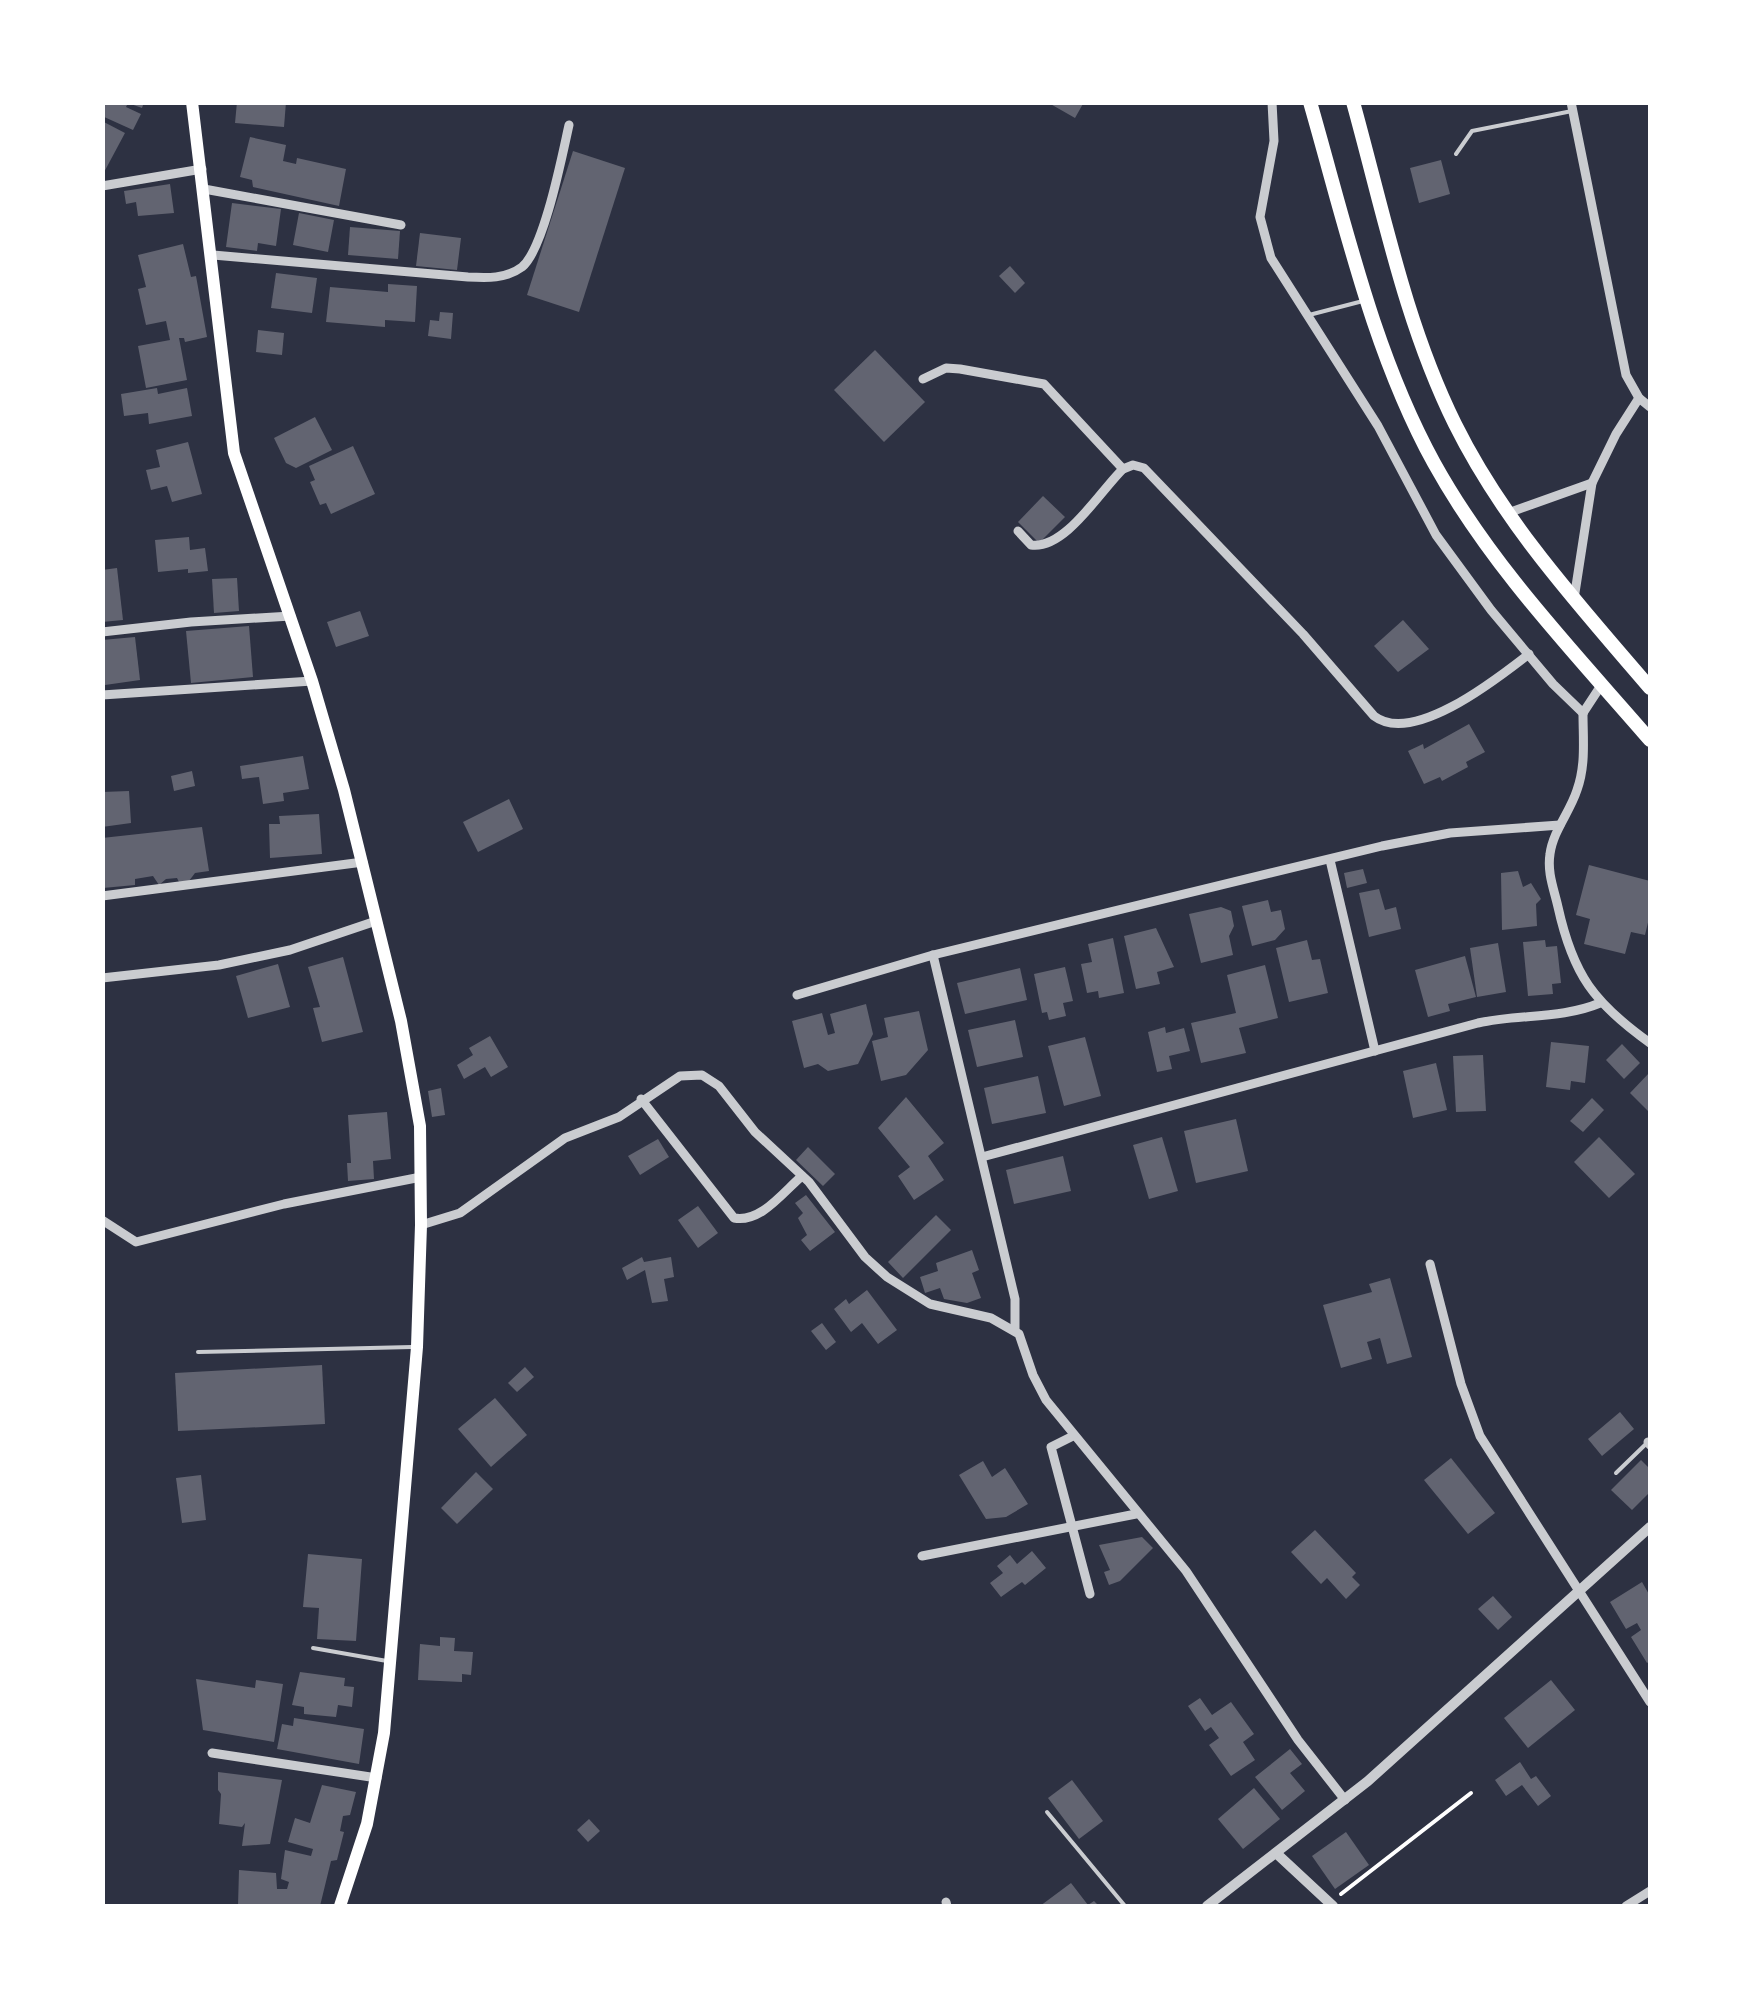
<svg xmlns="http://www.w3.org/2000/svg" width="1753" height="2009" font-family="Lora,serif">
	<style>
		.building { fill: #626471 }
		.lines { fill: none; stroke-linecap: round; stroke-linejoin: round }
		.path { stroke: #fff; stroke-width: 4 }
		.service { stroke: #caccd0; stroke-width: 4 }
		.minor { stroke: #caccd0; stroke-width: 9 }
		.tertiary { stroke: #caccd0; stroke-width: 10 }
		.secondary { stroke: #fff; stroke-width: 12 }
		.primary { stroke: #fff; stroke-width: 14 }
	</style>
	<rect width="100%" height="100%" fill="#2d3142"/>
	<g class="building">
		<path d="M102,102L110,103L144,102L142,108L128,103L126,107L141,114L133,130L102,116Z"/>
		<path d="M237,102H286L284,127L235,123Z"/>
		<path d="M1047,102H1084L1075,118Z"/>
		<path d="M102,121L125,133L102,176Z"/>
		<path d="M250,137L286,145L283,161L296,164L297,158L346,169L339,206L253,187L252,180L240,177Z"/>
		<path d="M573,151L625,168L579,312L527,295Z"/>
		<path d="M1441,160L1450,194L1419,203L1410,168Z"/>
		<path d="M170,184L174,213L138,216L136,202L126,204L124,191Z"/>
		<path d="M232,203L281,209L276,246L258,243L257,251L226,247Z"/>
		<path d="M299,213L334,220L328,252L293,245Z"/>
		<path d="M350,227L400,231L398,259L348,255Z"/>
		<path d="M420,233L461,238L457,270L416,266Z"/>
		<path d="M183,244L191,277L196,276L207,337L185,342L184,338H179L187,380L146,388L138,346L170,340L166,321L146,325L138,289L146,287L138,255Z"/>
		<path d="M1010,266L1025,283L1015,293L999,276Z"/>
		<path d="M276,273L317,278L312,313L271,308Z"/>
		<path d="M388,284L417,286L415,322L385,320V327L326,322L330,287L388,292Z"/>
		<path d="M440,312L453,313L451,339L428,336L430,320L439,321Z"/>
		<path d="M258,330L284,333L282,355L256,352Z"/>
		<path d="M875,350L925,402L884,442L834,390Z"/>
		<path d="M157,388L158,394L187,388L192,416L149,424L148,413L124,416L121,394Z"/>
		<path d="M315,417L332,450L296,468L286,463L274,438Z"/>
		<path d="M188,442L202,494L172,502L167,486L151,490L146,470L160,467L156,450Z"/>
		<path d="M353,446L375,494L331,514L326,503L320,505L310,482L315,480L309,466Z"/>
		<path d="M1043,496L1065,517L1039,543L1018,522Z"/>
		<path d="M189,537L190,550L205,548L208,571L188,573V569L158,572L155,540Z"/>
		<path d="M117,568L123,620L102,622V570Z"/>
		<path d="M237,578L239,611L214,613L212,579Z"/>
		<path d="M360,611L369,636L336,647L327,622Z"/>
		<path d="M1403,620L1429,649L1398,672L1374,646Z"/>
		<path d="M249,626L253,677L191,683L186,631Z"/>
		<path d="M135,637L140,680L105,685L102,640Z"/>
		<path d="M1469,724L1485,752L1466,762L1468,767L1442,781L1440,777L1424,784L1408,751L1423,744L1424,749Z"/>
		<path d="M303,756L309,789L283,793L284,801L263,804L259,777L242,779L240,766Z"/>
		<path d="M192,771L195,786L174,791L171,776Z"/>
		<path d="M129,791L131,823L102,827V792Z"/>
		<path d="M509,799L523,829L478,852L463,822Z"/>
		<path d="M319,814L322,854L270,858L269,824H280L279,816Z"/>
		<path d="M202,827L209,871L195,873L189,881L179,882L177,878L166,879L159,885L153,876L135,879V885L103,888L102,838Z"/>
		<path d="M1589,865L1650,881V914L1645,935L1631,932L1625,954L1584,944L1590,919L1576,915Z"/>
		<path d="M1363,869L1367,883L1347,888L1344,873Z"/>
		<path d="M1518,871L1523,887L1531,883L1541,899L1536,904L1537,926L1502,930L1501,873Z"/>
		<path d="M1379,889L1385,910L1396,907L1401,929L1369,937L1359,893Z"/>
		<path d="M1268,900L1271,912L1281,910L1285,929L1275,940L1252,946L1242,906Z"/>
		<path d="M1221,907L1231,911L1234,926L1229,936L1233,955L1201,963L1189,914Z"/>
		<path d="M1156,928L1174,967L1157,972L1160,984L1136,989L1124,936Z"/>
		<path d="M1113,938L1124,993L1099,998L1098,991L1087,993L1081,964L1092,962L1088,944Z"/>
		<path d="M1307,940L1312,960L1320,959L1328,993L1289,1002L1276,948Z"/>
		<path d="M1545,940L1546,947L1557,946L1561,983L1552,984L1553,994L1528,996L1523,942Z"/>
		<path d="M1498,943L1506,992L1477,997L1470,948Z"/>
		<path d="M1465,956L1476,997L1448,1004L1450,1011L1428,1017L1415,970Z"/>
		<path d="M343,957L363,1032L322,1042L313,1008L320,1007L308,967Z"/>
		<path d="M278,964L290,1007L248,1018L236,976Z"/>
		<path d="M1265,965L1278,1018L1239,1028L1246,1053L1201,1063L1191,1023L1236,1013L1227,975Z"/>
		<path d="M1065,967L1073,1001L1063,1003L1066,1016L1049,1020L1047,1012L1042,1013L1034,974Z"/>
		<path d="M1020,968L1027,1000L965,1014L957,983Z"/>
		<path d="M866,1004L873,1034L858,1064L828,1071L818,1064L804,1068L792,1021L822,1013L828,1035L835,1033L830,1014Z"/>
		<path d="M919,1011L928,1050L906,1075L881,1081L872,1041L888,1037L884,1018Z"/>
		<path d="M1015,1020L1023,1057L977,1067L968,1030Z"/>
		<path d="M1165,1027L1166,1033L1184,1028L1190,1051L1169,1056L1172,1069L1157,1072L1148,1032Z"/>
		<path d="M490,1036L508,1067L491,1077L485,1067L464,1079L457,1065L473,1055L469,1048Z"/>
		<path d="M1085,1037L1101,1096L1064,1106L1048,1046Z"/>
		<path d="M1551,1042L1589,1046L1585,1083L1571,1081L1570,1090L1546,1087Z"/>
		<path d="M1622,1044L1640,1063L1624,1079L1606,1060Z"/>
		<path d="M1483,1055L1486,1111L1456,1112L1453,1056Z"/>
		<path d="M1436,1063L1447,1110L1413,1118L1403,1071Z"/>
		<path d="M1650,1072V1113L1630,1093Z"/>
		<path d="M1038,1076L1046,1113L992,1124L984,1088Z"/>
		<path d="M441,1088L445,1115L432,1117L428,1091Z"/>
		<path d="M906,1097L944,1143L928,1156L944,1180L914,1200L898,1176L910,1167L878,1128Z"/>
		<path d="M1592,1098L1604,1110L1583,1132L1570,1121Z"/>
		<path d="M387,1112L391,1159L373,1161L374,1179L348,1181L347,1163H351L348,1115Z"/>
		<path d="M1236,1119L1248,1171L1196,1183L1184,1131Z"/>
		<path d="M1162,1137L1178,1191L1149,1199L1133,1145Z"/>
		<path d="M1599,1137L1635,1174L1609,1198L1574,1162Z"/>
		<path d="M658,1139L669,1157L640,1175L628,1156Z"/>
		<path d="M808,1147L835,1174L823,1186L796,1160Z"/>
		<path d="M1063,1156L1071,1191L1014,1204L1006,1170Z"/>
		<path d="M806,1195L835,1232L810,1251L801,1240L807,1235L798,1218L803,1213L795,1203Z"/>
		<path d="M698,1206L718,1233L698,1248L678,1220Z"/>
		<path d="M936,1215L951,1230L903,1278L888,1262Z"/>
		<path d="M972,1250L979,1270L972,1273L981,1298L967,1303L944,1299L940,1288L925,1293L920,1277L938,1271L936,1263Z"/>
		<path d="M642,1257L644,1262L671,1257L674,1277L664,1279L668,1301L652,1303L645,1270L627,1280L622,1268Z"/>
		<path d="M1390,1278L1412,1357L1387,1364L1380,1338L1367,1342L1372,1359L1341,1368L1323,1305L1372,1292L1369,1284Z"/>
		<path d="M867,1290L897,1330L878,1344L862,1323L851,1332L834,1309L846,1299L849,1304Z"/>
		<path d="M822,1323L836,1342L826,1350L811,1331Z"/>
		<path d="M322,1365L325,1424L178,1431L175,1373Z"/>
		<path d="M525,1367L534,1377L517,1392L508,1383Z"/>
		<path d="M495,1398L527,1435L491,1467L458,1429Z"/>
		<path d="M1620,1412L1634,1429L1602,1456L1588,1439Z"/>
		<path d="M1451,1458L1495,1513L1468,1534L1424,1480Z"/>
		<path d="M1641,1460L1650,1469V1492L1632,1510L1611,1490Z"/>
		<path d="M983,1461L992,1477L1005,1468L1028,1504L1006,1517L986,1519L959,1475Z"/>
		<path d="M476,1472L493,1489L457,1524L441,1508Z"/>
		<path d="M201,1475L206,1520L182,1523L176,1478Z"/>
		<path d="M1315,1530L1356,1573L1352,1577L1360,1585L1346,1599L1327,1578L1321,1584L1291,1552Z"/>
		<path d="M1142,1537L1153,1548L1120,1581L1109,1585L1104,1572L1110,1570L1099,1545Z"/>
		<path d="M1032,1551L1046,1568L1025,1585L1022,1582L1001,1597L990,1583L1003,1573L997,1566L1010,1555L1017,1564Z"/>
		<path d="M308,1554L362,1559L356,1641L317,1639L319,1608L303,1607Z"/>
		<path d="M1642,1582L1650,1596V1661L1647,1663L1631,1637L1641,1630L1637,1623L1626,1629L1610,1602Z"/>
		<path d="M1493,1596L1512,1617L1498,1630L1478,1609Z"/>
		<path d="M440,1637L455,1638L454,1651L473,1652L471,1675L462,1674V1682L418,1680L420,1644L440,1646Z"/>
		<path d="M300,1672L345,1678L344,1686L354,1687L352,1707L338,1705L336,1717L304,1714V1707L292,1705Z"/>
		<path d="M196,1679L255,1688L256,1680L283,1684L274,1742L203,1730Z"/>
		<path d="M1551,1680L1575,1710L1528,1748L1504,1718Z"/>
		<path d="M1200,1698L1212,1715L1231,1702L1254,1734L1243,1742L1255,1760L1231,1776L1209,1745L1219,1738L1211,1727L1205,1731L1188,1706Z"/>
		<path d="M294,1718L364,1729L359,1764L277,1749L282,1724L293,1726Z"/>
		<path d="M1290,1749L1302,1764L1290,1773L1305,1791L1282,1810L1255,1777Z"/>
		<path d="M1520,1762L1531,1779L1536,1776L1551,1796L1538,1806L1522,1785L1506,1796L1495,1780Z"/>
		<path d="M218,1772L282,1780L270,1844L242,1846L245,1823L242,1827L219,1824L221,1794L218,1790Z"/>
		<path d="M1072,1780L1103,1821L1079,1839L1048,1798Z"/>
		<path d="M322,1785L356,1792L350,1815L343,1816L340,1831L344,1832L337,1860L331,1861L320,1906H238L239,1870L276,1873L277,1889H287L289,1882L281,1879L285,1850L311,1856L313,1849L288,1842L295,1818L310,1823Z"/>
		<path d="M1254,1788L1280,1819L1243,1849L1218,1819Z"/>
		<path d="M589,1819L600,1831L588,1842L577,1830Z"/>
		<path d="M1346,1832L1369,1865L1335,1889L1312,1856Z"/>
		<path d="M1071,1883L1088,1905L1094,1901L1099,1906H1040Z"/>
	</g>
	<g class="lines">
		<path class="path" d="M1341,1894L1471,1793"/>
		<g class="service">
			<path d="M1456,154L1472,131L1572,111"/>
			<path d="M1309,315L1363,301"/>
			<path d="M198,1352L412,1347"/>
			<path d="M1616,1473L1648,1442"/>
			<path d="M313,1648L387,1661"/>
			<path d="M1047,1812L1125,1906"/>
		</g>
		<g class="minor">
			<path d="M1272,102L1274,141L1260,217L1271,258L1378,426L1436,535L1491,610L1553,684L1583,713"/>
			<path d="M1571,102L1626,375L1639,398L1650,407"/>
			<path d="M102,186L202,169"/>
			<path d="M204,189L401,225"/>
			<path d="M213,255L468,277C487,278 506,279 522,267C544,249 562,156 569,125"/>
			<path d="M923,379L946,368L960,369L1044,384L1123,469"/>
			<path d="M1508,513L1592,483"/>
			<path d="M1018,531L1031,545C1065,550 1100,491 1123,469L1133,465L1144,468L1303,634L1374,716C1413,746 1498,678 1529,654"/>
			<path d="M1574,599L1592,483L1616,434L1639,398"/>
			<path d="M102,632L191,622L291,616"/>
			<path d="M102,695L312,681"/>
			<path d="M1583,713C1583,740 1586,765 1577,790C1570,812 1553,831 1550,854C1547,873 1554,889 1558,907C1573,975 1594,1003 1650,1043"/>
			<path d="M1583,713L1602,684"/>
			<path d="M1330,860L1375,1051"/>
			<path d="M102,896L363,862"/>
			<path d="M933,955L1015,1299V1331"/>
			<path d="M102,978L219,965L290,950L376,921"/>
			<path d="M797,995L933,955L1382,846L1450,833L1560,825"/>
			<path d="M641,1099L734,1218C761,1223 783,1192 802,1176"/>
			<path d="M982,1157L1478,1023C1519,1014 1562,1019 1600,1003"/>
			<path d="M102,1220L136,1242L284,1204L421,1177"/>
			<path d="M421,1225L460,1213L565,1138L619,1117L680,1076L702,1075L719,1086L755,1132L809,1182L865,1257L887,1277L930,1304L991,1318L1019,1334L1033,1375L1046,1400L1186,1571L1298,1740L1345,1800"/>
			<path d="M1430,1264L1461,1384L1480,1436L1650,1702"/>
			<path d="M1073,1436L1051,1447L1090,1594"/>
			<path d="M1648,1442L1650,1445"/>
			<path d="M922,1556L1136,1514"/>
			<path d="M212,1753L377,1778"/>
			<path d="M946,1902L947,1906"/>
			<path d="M1626,1906L1650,1891"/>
		</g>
		<g class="tertiary">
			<path d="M1276,1853L1333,1906"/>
			<path d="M1207,1906L1368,1781L1650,1527"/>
		</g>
		<path class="secondary" d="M192,102L234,453L312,681L344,790L401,1021L420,1126L421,1225L417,1347L384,1733L367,1824L340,1906"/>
		<g class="primary">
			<path d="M1310,102C1345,223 1373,352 1434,463C1491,566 1574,652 1650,740"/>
			<path d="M1353,102C1383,210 1405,323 1455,424C1504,523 1579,605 1650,688"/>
		</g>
	</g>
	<rect width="1753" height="2009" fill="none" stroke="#ffffff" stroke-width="210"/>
</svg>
